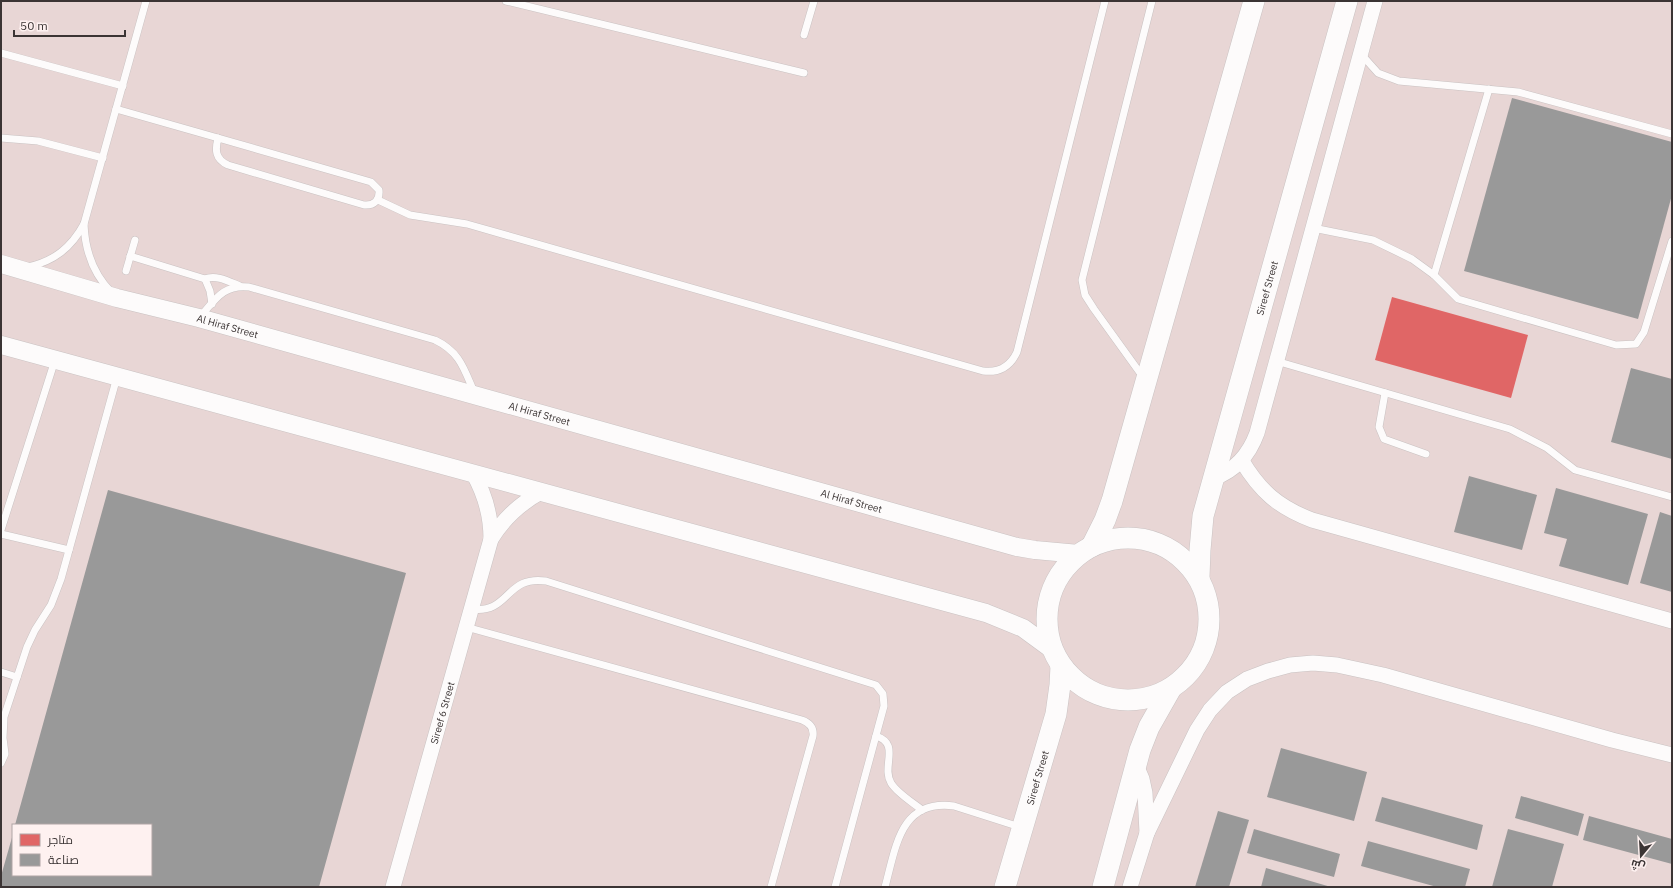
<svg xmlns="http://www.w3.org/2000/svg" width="1673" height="888" font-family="'IBM Plex Sans',Cairo,sans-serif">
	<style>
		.built { fill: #e8d6d5; fill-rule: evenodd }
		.shops { fill: #e06666 }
		.industry { fill: #999 }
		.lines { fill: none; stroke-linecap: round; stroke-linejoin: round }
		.service-casing { stroke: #c9c2c2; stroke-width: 8 }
		.minor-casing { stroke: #c9c2c2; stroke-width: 16 }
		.tertiary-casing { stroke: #c9c2c2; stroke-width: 19 }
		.secondary-casing { stroke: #c9c2c2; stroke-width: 22 }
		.service { stroke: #fdfbfb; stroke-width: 7 }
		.minor { stroke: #fdfbfb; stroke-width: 15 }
		.tertiary { stroke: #fdfbfb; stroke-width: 18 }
		.secondary { stroke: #fdfbfb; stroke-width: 21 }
		.labels { text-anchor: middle; stroke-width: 4; stroke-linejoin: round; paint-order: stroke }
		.street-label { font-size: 10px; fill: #3b3434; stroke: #fef1f0 }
	</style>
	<rect width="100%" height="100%" fill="#efe6e6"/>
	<path class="built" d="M1,1H1672V887H1ZM13,825H151V875H13Z"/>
	<path class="shops" d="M1392,297L1528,335L1511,398L1375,360Z"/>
	<g class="industry">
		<path d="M1512,98L1672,142V195L1638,319L1464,271Z"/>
		<path d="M1631,368L1672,379V459L1611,442Z"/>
		<path d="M1469,476L1537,495L1522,550L1454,532Z"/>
		<path d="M1556,488L1648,514L1628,585L1559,566L1567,539L1544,533Z"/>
		<path d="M108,490L406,573L319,887H1V876L13,834V875H151V825H15Z"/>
		<path d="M1660,512L1672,516V592L1640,583Z"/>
		<path d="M1281,748L1367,772L1354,821L1267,797Z"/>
		<path d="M1521,796L1584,814L1578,836L1515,818Z"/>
		<path d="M1382,797L1483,825L1477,850L1375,821Z"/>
		<path d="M1218,811L1249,820L1229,887H1195Z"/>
		<path d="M1589,816L1672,839V864L1583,840Z"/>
		<path d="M1254,829L1340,854L1334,877L1247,853Z"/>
		<path d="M1508,829L1564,844L1552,887H1492Z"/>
		<path d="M1368,841L1470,869L1465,887H1437L1361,866Z"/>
		<path d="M1266,868L1331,887H1261Z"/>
	</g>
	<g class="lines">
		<g class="service-casing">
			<g id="service">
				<path d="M506,1L804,73"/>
				<path d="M804,35L814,1"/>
				<path d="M1,53L123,86"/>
				<path d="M1361,54L1378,73L1399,81L1518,92L1672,134"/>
				<path d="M116,109L218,138"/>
				<path d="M1,138L38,141L103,158"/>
				<path d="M218,138L371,182L379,190C380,200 374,206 364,205L228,165C215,159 215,150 218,138Z"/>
				<path d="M378,200L410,215L467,224L983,371C999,373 1010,367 1017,352L1105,1"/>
				<path d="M84,224C85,250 93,274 112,293"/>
				<path d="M1313,228L1373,240L1412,259L1434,275L1458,299L1616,345L1636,344L1644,332L1672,241"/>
				<path d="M130,256L205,279C216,274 230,282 240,286"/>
				<path d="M28,267C54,261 71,248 84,224L146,1"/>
				<path d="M126,271L135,240"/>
				<path d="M1434,275L1489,89"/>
				<path d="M205,279L210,291L212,304"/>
				<path d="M199,318C215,300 223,284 249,287L435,340C460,352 464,369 474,392"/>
				<path d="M1276,361L1510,429L1547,448L1575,470L1672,497"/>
				<path d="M1143,377L1094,309L1085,295L1082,280L1152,1"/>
				<path d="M1385,393L1379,427L1384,439L1426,454"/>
				<path d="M1,530L55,360"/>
				<path d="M1,534L69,550"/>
				<path d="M472,609C510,614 505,575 546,581L876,685L883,694L884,706L835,887"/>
				<path d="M466,627L802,720C810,723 814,728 813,736L771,887"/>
				<path d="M1,672L17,677"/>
				<path d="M876,736C901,744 881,766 891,783C897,793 912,802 922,810"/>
				<path d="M1,763L5,754L3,738L4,717L27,647L35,630L51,605L61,579L117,377"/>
				<path d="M885,887C896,847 900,799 954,806L1020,827"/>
			</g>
		</g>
		<g class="minor-casing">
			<g id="minor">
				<path d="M1242,461C1260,491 1278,507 1312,520L1672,621"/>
				<path d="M1214,478C1236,470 1249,455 1257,433L1375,1"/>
				<path d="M491,539C504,518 519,504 541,492"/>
				<path d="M1147,833L1197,730L1210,710L1227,692L1247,679L1268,671L1290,665L1313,663L1337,665L1383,675L1612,740L1672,755"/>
				<path id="s1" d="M393,887L491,539C491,515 485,494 473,473"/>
				<path d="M1130,887L1147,833L1145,793L1142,779L1136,765"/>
			</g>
		</g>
		<g class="tertiary-casing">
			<g id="tertiary">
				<path id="s2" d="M1,264L117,298L199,318L1017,547L1035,550L1079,554"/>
				<path d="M1,345L986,613L1023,628L1053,650"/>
			</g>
		</g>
		<g class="secondary-casing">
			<g id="secondary">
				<circle cx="1128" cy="619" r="81"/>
				<path d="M1092,546L1105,520L1112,501L1254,1"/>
				<path id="s3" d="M1199,577L1200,550L1203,516L1347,1"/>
				<path id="s4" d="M1005,887L1056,714L1060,685L1061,666"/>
				<path d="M1103,887L1140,750L1149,727L1170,690"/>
			</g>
		</g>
		<use href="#service" class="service"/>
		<use href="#minor" class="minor"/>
		<use href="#tertiary" class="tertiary"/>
		<use href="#secondary" class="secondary"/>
	</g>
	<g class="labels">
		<g class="street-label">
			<text dy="4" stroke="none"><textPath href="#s3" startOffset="298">Sireef Street</textPath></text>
			<text dy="4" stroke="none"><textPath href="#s2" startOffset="235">Al Hiraf Street</textPath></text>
			<text dy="4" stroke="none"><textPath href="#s2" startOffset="559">Al Hiraf Street</textPath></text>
			<text dy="4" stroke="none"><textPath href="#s2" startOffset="883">Al Hiraf Street</textPath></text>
			<text dy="4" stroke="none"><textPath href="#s1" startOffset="181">Sireef 6 Street</textPath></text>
			<text dy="4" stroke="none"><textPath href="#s4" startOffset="114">Sireef Street</textPath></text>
		</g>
	</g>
	<rect width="1673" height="888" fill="none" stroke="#3b3434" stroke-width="4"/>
	<rect x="12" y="824" width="140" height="52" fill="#fef1f0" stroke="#b0a5a5"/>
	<rect x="20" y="834" width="20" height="12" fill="#e06666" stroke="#b0a5a5"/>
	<text x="48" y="844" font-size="12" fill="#3b3434">متاجر</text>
	<rect x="20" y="854" width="20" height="12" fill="#999999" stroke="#b0a5a5"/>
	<text x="48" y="864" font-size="12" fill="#3b3434">صناعة</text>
	<g transform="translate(1641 856) rotate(198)" stroke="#fef1f0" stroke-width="3" paint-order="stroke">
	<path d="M0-3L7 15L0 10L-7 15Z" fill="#3b3434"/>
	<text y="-6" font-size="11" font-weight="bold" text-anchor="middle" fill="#3b3434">ش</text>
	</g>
	<path d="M14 30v6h111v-6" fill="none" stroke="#3b3434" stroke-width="2"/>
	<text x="20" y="30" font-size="12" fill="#3b3434" stroke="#fef1f0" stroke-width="3" paint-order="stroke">50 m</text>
</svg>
